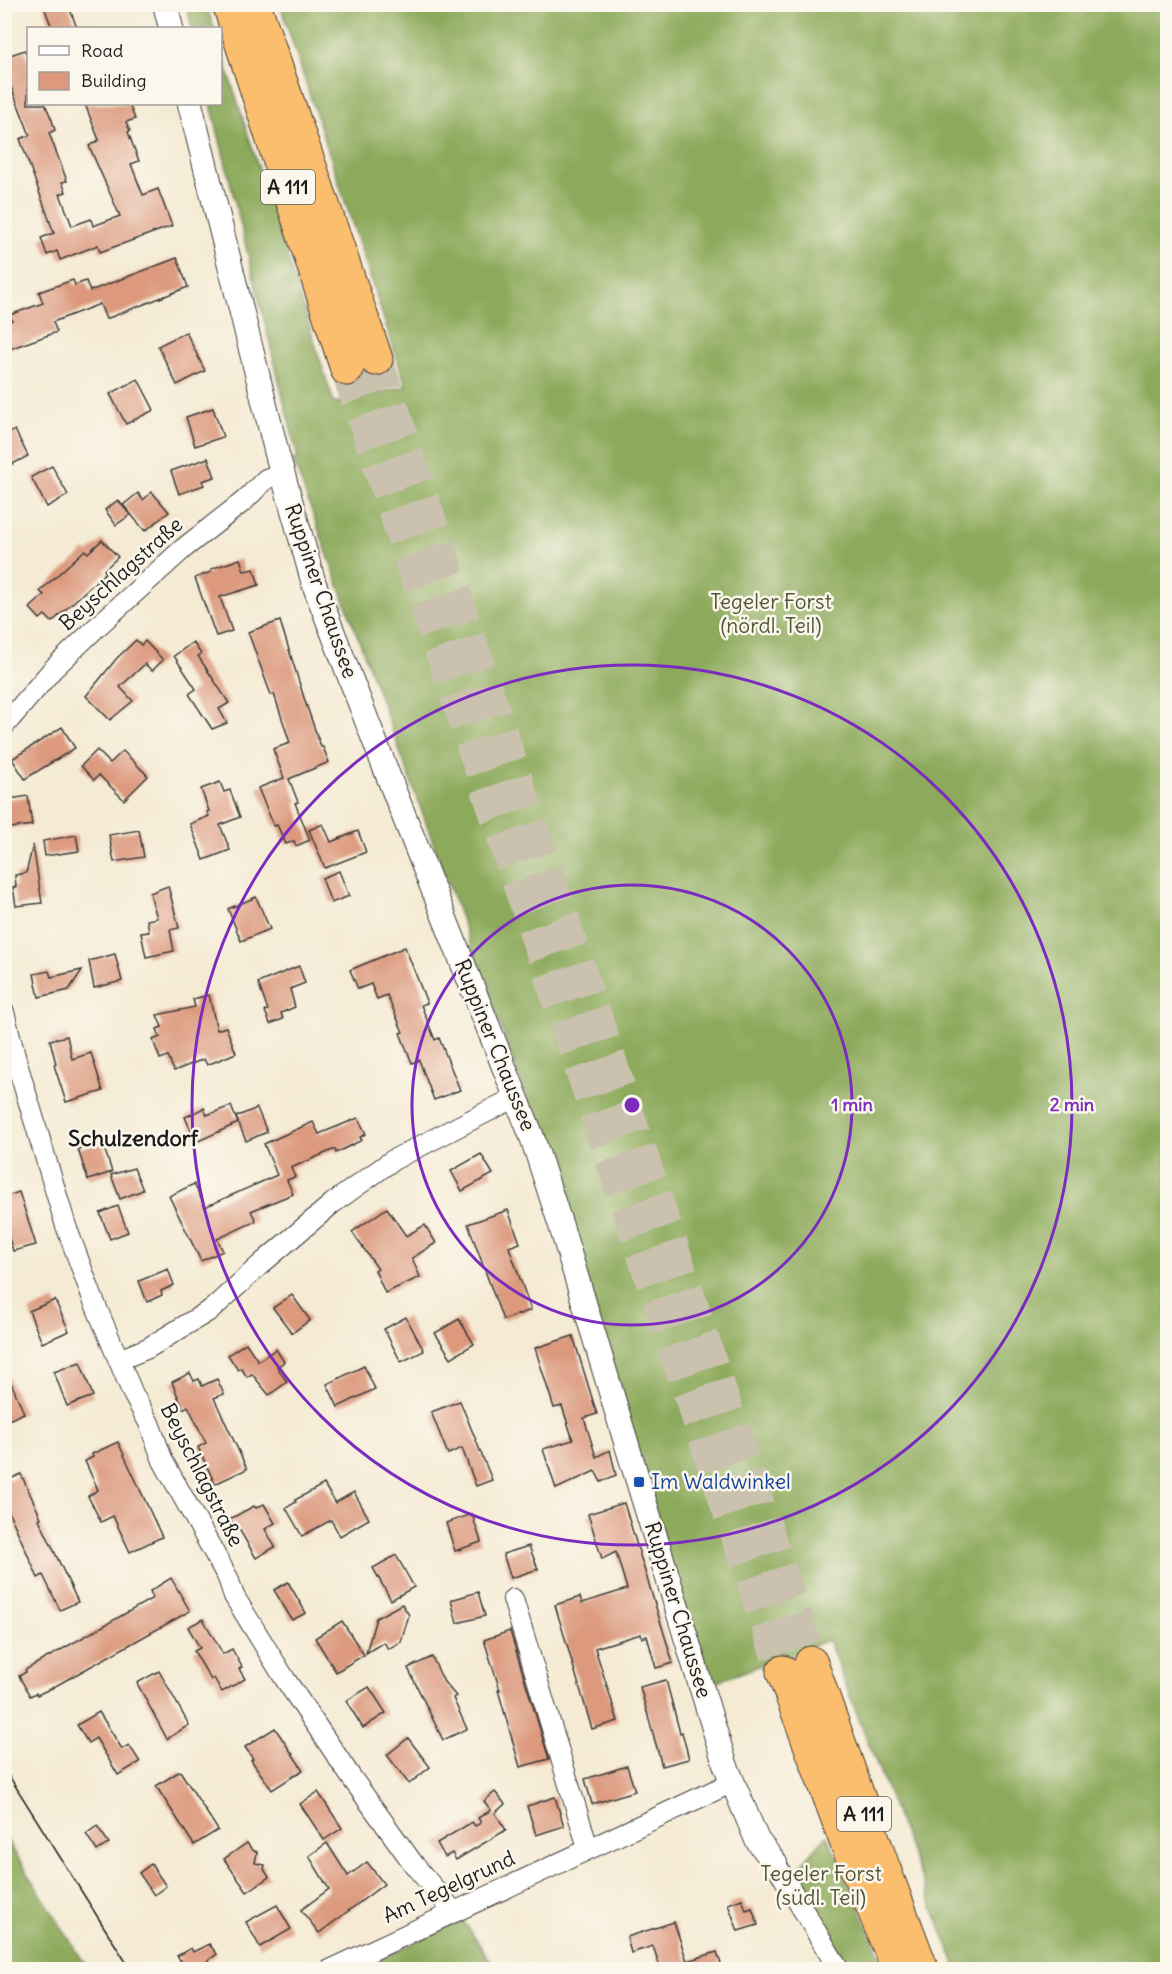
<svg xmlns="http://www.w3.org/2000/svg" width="1172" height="1974" font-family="Delius,sans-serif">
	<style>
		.forest { fill: #8daa5c; stroke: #54633c; stroke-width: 1.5 }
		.building { fill: #dc997e }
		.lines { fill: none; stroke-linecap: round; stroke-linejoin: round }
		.motorway-tunnel { stroke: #cac2af; stroke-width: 33; stroke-dasharray: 33 16; stroke-linecap: butt }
		.minor-casing { stroke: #3d3b38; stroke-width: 22 }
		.tertiary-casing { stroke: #3d3b38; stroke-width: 26 }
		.motorway-casing { stroke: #3d3b38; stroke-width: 35 }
		.minor { stroke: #fff; stroke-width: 20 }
		.tertiary { stroke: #fff; stroke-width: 24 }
		.motorway { stroke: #fbbd6e; stroke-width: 33 }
		.tram { stroke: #1c1c1c; stroke-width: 1.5 }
		.ring { fill: none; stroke: #7b2cbf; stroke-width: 3 }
		.transit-dot { fill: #1a4fb4; stroke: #fbf7ec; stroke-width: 2 }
		.labels { text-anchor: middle; stroke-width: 5; stroke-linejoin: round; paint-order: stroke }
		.shield { fill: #fbf7ec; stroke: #5f5e5a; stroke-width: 1.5 }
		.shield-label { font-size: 20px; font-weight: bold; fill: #1c1c1c }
		.street-label { font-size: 21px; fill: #1c1c1c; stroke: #fbf7ec }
		.park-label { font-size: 21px; fill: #505737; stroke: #fbf7ec }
		.transit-label { font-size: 21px; fill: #164399; stroke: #fbf7ec; text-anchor: start }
		.neighbourhood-label { font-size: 22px; font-weight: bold; fill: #1c1c1c; stroke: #fbf7ec }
		.centre { fill: #7b2cbf; stroke: #fbf7ec; stroke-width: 3 }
		.ring-label { font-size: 18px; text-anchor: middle; font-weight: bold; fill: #7b2cbf; stroke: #fbf7ec; stroke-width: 5; stroke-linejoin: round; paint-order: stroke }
	</style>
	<rect width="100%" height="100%" fill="#fbf7ec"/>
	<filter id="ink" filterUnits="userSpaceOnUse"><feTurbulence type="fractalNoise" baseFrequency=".0167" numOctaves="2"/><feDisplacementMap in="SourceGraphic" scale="12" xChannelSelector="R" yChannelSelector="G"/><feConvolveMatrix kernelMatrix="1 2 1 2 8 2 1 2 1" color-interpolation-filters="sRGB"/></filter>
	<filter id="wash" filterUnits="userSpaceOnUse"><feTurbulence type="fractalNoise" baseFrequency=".008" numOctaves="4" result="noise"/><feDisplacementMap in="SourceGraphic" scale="24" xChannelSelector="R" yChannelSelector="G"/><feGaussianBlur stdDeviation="1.35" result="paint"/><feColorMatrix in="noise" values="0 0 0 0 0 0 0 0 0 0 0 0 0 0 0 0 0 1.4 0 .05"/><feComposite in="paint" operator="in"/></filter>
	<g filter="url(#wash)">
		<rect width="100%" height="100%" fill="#f5ebd4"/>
		<g class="forest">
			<path d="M186,5H206L214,28H192Z"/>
			<path d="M280,5H1167V1969H957L828,1640L708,1685L547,1153L293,460L298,458L211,104H220L221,50L334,403L406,386Z"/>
			<path d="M827,1835L886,1969H827L836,1963L787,1881Z"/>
			<path d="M4,1837H5L88,1969H5Z"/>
			<path d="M462,1919L496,1969H360Z"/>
		</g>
		<g id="blocks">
			<g class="building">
				<path d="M43,4H68L77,28H52Z"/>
				<path d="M25,50L28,60V104H45L52,120L55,130L49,133L67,181L62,182L66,192L60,194L72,226L91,219L93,226L120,216L89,146L99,140L85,104H129L135,119L126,122L130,131L128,132L139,161L131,164L143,195L158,189L172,226L100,252L98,245L60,260L57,251L47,255L41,238L54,233L20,139L30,135L4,69V57Z"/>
				<path d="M177,258L188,287L106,319L100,304L53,322L57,332L4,351V323L12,320L10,315L43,303L39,292L73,280L75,285L86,281L90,291Z"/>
				<path d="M186,332L205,371L177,385L158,346Z"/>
				<path d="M138,379L154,410L126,424L110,394Z"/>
				<path d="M213,408L223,437L195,446L186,417Z"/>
				<path d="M15,430L28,456L9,466L4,456V436Z"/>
				<path d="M208,458L215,477L202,481L204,485L179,494L171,471Z"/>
				<path d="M52,466L68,495L47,507L31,477Z"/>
				<path d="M152,492L169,512L145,531L123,505L138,493L143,500Z"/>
				<path d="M118,500L130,515L116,525L105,510Z"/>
				<path d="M102,540L118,557L104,570L106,572L52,622L45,615L40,619L30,608L44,595L40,591L85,550L88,553Z"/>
				<path d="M240,559L244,571L254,569L259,585L220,597L232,631L216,636L195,578L211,572V569Z"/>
				<path d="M280,621L305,701L321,747H323L329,762L289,779L298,802L295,803L310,840L296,846L294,841L286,844L277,825L274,826L258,788L284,778L273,749L290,743L274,694L271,695L248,632Z"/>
				<path d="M136,640L141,645L145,641L163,660L152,671L145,664L120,687L133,701L110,720L86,696L117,658Z"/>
				<path d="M193,642L201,654L198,656L229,703L219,709L227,723L212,729L189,694L196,689L174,656Z"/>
				<path d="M62,727L75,748L25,779L12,759Z"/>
				<path d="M97,750L110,763L123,751L148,776L124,800L99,775L94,780L81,766Z"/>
				<path d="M220,782L224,792L230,790L240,817L220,825L230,850L204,860L190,824L209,816L207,812L209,811L201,789Z"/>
				<path d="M28,796L32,825L4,829V800Z"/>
				<path d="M323,824L331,842L358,831L366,852L325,868L309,830Z"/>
				<path d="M139,830L144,857L114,862L109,835Z"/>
				<path d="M76,835L79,851L45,856L43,841Z"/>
				<path d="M33,845L42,903L16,906L13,887H16L15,875L26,873Z"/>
				<path d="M339,871L349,896L331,903L322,878Z"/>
				<path d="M168,886L179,928L170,930L174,951L146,957L141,933L149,932L147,920L157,918L150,893Z"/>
				<path d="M256,897L270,929L241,941L228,909Z"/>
				<path d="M405,947L427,1003L421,1005L435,1040L439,1038L460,1090L434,1100L419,1060L412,1063L400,1033L403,1032L387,995L377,999L371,984L358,989L350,970Z"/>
				<path d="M115,954L122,981L94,988L89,961Z"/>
				<path d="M299,966L305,983L290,989L295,1007L281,1013L283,1019L270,1024L265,1011L268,1010L258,983Z"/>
				<path d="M82,970L69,990L39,997L34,974L49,971L51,977Z"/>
				<path d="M209,995L217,1030L226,1027L236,1053L207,1065L204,1059L174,1071L168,1056L160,1059L153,1040L160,1037L157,1029L162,1027L157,1015L195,1007L193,999Z"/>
				<path d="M67,1036L72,1059L91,1053L103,1091L66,1102L54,1065L56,1064L50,1040Z"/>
				<path d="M231,1106L238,1123L196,1142L185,1117L204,1108L207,1115Z"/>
				<path d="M257,1108L267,1132L246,1141L236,1117Z"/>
				<path d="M358,1118L366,1134L360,1137L362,1140L336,1153L335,1149L291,1168L295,1177L287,1180L293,1194L251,1211L256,1221L217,1239L223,1251L201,1261L169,1196L194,1184L205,1207L277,1175L264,1144L313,1122L319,1134Z"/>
				<path d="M102,1141L112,1172L88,1180L78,1149Z"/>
				<path d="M481,1154L493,1174L462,1191L451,1171Z"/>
				<path d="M134,1168L143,1190L120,1199L111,1175Z"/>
				<path d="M19,1192L36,1245L13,1251L4,1222V1197Z"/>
				<path d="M118,1206L128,1232L110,1239L100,1213Z"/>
				<path d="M387,1208L406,1236L425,1225L436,1243L412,1258L420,1277L385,1293L375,1270L378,1269L352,1232Z"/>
				<path d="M508,1210L520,1243L509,1247L531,1310L503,1320L468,1224Z"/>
				<path d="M168,1269L174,1285L161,1291L162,1295L147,1302L139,1281Z"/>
				<path d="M292,1295L310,1320L292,1333L273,1308Z"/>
				<path d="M55,1300L69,1331L42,1343L29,1311Z"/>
				<path d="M406,1317L424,1351L401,1362L384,1329Z"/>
				<path d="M459,1319L474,1344L451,1358L435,1333Z"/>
				<path d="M573,1336L597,1414L584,1418L596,1457L610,1450L616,1475L601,1482L595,1471L556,1489L543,1449L573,1440L562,1406L554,1408L535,1348Z"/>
				<path d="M246,1343L258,1361L276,1349L284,1362L277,1367L287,1382L269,1395L252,1374L247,1377L241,1368L238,1370L228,1355Z"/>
				<path d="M80,1362L93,1396L67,1406L54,1372Z"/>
				<path d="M4,1366L24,1413L4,1422Z"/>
				<path d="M364,1366L375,1389L338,1407L327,1384Z"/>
				<path d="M190,1373L194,1381L199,1379L202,1386L217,1379L224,1394L214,1398L247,1469L215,1484L198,1447L206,1443L188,1406L183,1409L172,1382Z"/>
				<path d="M460,1401L492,1480L476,1486L462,1448L448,1454L431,1412Z"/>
				<path d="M118,1442L162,1537L130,1552L113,1516L101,1522L88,1496L98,1490L85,1461L93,1457L92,1454Z"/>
				<path d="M21,1474L41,1518L39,1519L78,1602L60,1610L43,1575L38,1578L4,1501V1482Z"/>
				<path d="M324,1484L335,1503L354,1492L369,1519L340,1536L331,1520L302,1536L286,1508L296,1502L295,1500Z"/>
				<path d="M624,1503L673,1663L656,1668L647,1636L642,1638L641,1634L595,1648L618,1721L592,1729L555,1605L580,1597L582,1603L627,1589L616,1552L602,1559L588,1514Z"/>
				<path d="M264,1504L275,1523L265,1529L275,1547L256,1558L239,1529L236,1528L230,1519L254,1506L256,1508Z"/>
				<path d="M472,1514L481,1542L455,1551L446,1523Z"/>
				<path d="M529,1546L538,1569L511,1578L503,1554Z"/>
				<path d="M396,1555L414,1587L391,1600L373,1568Z"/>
				<path d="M171,1578L190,1611L52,1688L37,1695L36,1693L30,1696L19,1676L26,1672L25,1670L153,1598L150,1591Z"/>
				<path d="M288,1582L306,1613L292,1620L274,1590Z"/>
				<path d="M478,1592L485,1616L457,1623L451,1600Z"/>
				<path d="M402,1604L409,1615L401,1642L388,1649L384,1642L366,1653L376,1618Z"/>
				<path d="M203,1619L223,1654L232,1649L242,1667L239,1669L245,1679L222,1692L214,1678L211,1680L194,1651L200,1648L188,1627Z"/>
				<path d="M342,1621L364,1655L336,1672L315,1638Z"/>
				<path d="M510,1631L549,1759L520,1767L498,1690H500L484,1640Z"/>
				<path d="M432,1657L444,1682L456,1696L453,1698L467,1729L443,1740L408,1668Z"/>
				<path d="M159,1671L189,1725L167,1739L137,1683Z"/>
				<path d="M666,1680L680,1733L682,1732L689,1759L662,1766L640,1687Z"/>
				<path d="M369,1687L386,1713L363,1728L346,1701Z"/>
				<path d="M99,1712L122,1749L129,1745L140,1762L118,1775L96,1738L88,1743L77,1725Z"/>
				<path d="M275,1728L303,1770L272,1790L251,1760L253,1759L245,1747Z"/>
				<path d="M408,1738L430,1767L409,1784L387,1755Z"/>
				<path d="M627,1766L635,1791L592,1804L585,1779Z"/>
				<path d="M180,1771L218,1830L194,1845L156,1786Z"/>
				<path d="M318,1792L342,1828L324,1840L300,1804Z"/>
				<path d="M495,1792L505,1804L495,1813L506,1830L456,1860L452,1853L445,1857L437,1843L472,1822L475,1826L481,1823L478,1818L491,1810L484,1801Z"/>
				<path d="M555,1797L564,1826L536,1835L527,1806Z"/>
				<path d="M97,1826L109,1843L97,1851L86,1834Z"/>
				<path d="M247,1843L252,1850L257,1852L255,1863L265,1865L264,1869L269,1877L247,1892L224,1859Z"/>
				<path d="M327,1843L348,1876L367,1862L384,1884L319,1933L301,1910L329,1889L309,1856Z"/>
				<path d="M151,1864L166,1886L154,1895L139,1873Z"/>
				<path d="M742,1899L746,1910L752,1908L758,1925L738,1931L728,1904Z"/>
				<path d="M277,1905L291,1929L260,1947L246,1922Z"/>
				<path d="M674,1922L687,1961L717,1952L723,1970H661L653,1946L631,1953L627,1937Z"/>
				<path d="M209,1944L217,1954L195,1970H170L181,1961L177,1956L191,1948L193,1952Z"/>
			</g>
		</g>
	</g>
	<g filter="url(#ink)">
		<use href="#blocks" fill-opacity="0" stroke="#3d3b38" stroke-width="1.5"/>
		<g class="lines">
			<g class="motorway-tunnel">
				<path d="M376,359L811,1663"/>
				<path d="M347,369L783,1672"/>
			</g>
			<g class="minor-casing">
				<g id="minor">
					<path d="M4,726L53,669L99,625L184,548L244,501L266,479L282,473"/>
					<path d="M4,1012L16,1060L66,1226L93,1299L133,1394L149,1423L163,1461L228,1578L234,1596L285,1679L351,1777L415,1866L454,1912"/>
					<path d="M119,1360L148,1348L212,1309L260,1265L333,1203L393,1160L516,1097"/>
					<path d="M513,1599L588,1848"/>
					<path d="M775,1863L839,1970"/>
					<path d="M330,1970L733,1782"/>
				</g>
			</g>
			<g class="tertiary-casing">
				<g id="tertiary">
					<path d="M165,4L171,28"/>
					<path d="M190,104L277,454L314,584L394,791L532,1137L561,1226L626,1442L725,1764L757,1840L775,1863"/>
				</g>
			</g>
			<g class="motorway-casing">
				<g id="motorway">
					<path d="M229,4L347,369"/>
					<path d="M254,4L376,359"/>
					<path d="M811,1663L882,1864L922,1970"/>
					<path d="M783,1672L855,1865L899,1970"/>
				</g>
			</g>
			<use href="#minor" class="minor"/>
			<use href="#tertiary" class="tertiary"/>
			<use href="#motorway" class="motorway"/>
			<path class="tram" d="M4,1768L131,1970"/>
		</g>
	</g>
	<g class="ring">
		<circle cx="632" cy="1105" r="220"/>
		<circle cx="632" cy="1105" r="440"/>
	</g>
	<rect class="transit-dot" x="633" y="1476" width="12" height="12" rx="3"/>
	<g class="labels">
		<g class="shield">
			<rect x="261" y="170" width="54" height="34" rx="4.5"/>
			<rect x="837" y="1797" width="54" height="34" rx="4.5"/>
		</g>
		<g class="shield-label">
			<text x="288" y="194">A 111</text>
			<text x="864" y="1821">A 111</text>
		</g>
		<g class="street-label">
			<text transform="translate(121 574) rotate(-42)" y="7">Beyschlagstraße</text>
			<text transform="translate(321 591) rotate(71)" y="7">Ruppiner Chaussee</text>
			<text transform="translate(495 1045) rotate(68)" y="7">Ruppiner Chaussee</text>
			<text transform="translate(202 1475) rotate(63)" y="7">Beyschlagstraße</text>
			<text transform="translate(678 1610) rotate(73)" y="7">Ruppiner Chaussee</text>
			<text transform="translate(449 1887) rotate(-25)" y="7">Am Tegelgrund</text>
		</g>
		<g class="park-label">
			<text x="771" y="609">Tegeler Forst<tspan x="771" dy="24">(nördl. Teil)</tspan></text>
			<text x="821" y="1881">Tegeler Forst<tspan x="821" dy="24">(südl. Teil)</tspan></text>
		</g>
		<g class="transit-label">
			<text x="651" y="1489">Im Waldwinkel</text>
		</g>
		<g class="neighbourhood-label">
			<text x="133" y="1146">Schulzendorf</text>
		</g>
	</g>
	<circle cx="632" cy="1105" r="9" class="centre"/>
	<g class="ring-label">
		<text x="852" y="1111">1 min</text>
		<text x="1072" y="1111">2 min</text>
	</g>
	<rect width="1172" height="1974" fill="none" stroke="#fbf7ec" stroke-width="24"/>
	<rect x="27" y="27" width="195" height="78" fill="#fbf7ec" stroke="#a29f99" stroke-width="1.5"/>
	<rect x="39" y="46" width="30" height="9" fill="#ffffff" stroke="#a29f99" stroke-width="1.5"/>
	<text x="81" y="57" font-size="18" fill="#1c1c1c">Road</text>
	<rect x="39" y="72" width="30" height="18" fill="#dc997e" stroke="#a29f99" stroke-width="1.5"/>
	<text x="81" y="87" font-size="18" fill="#1c1c1c">Building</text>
</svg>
